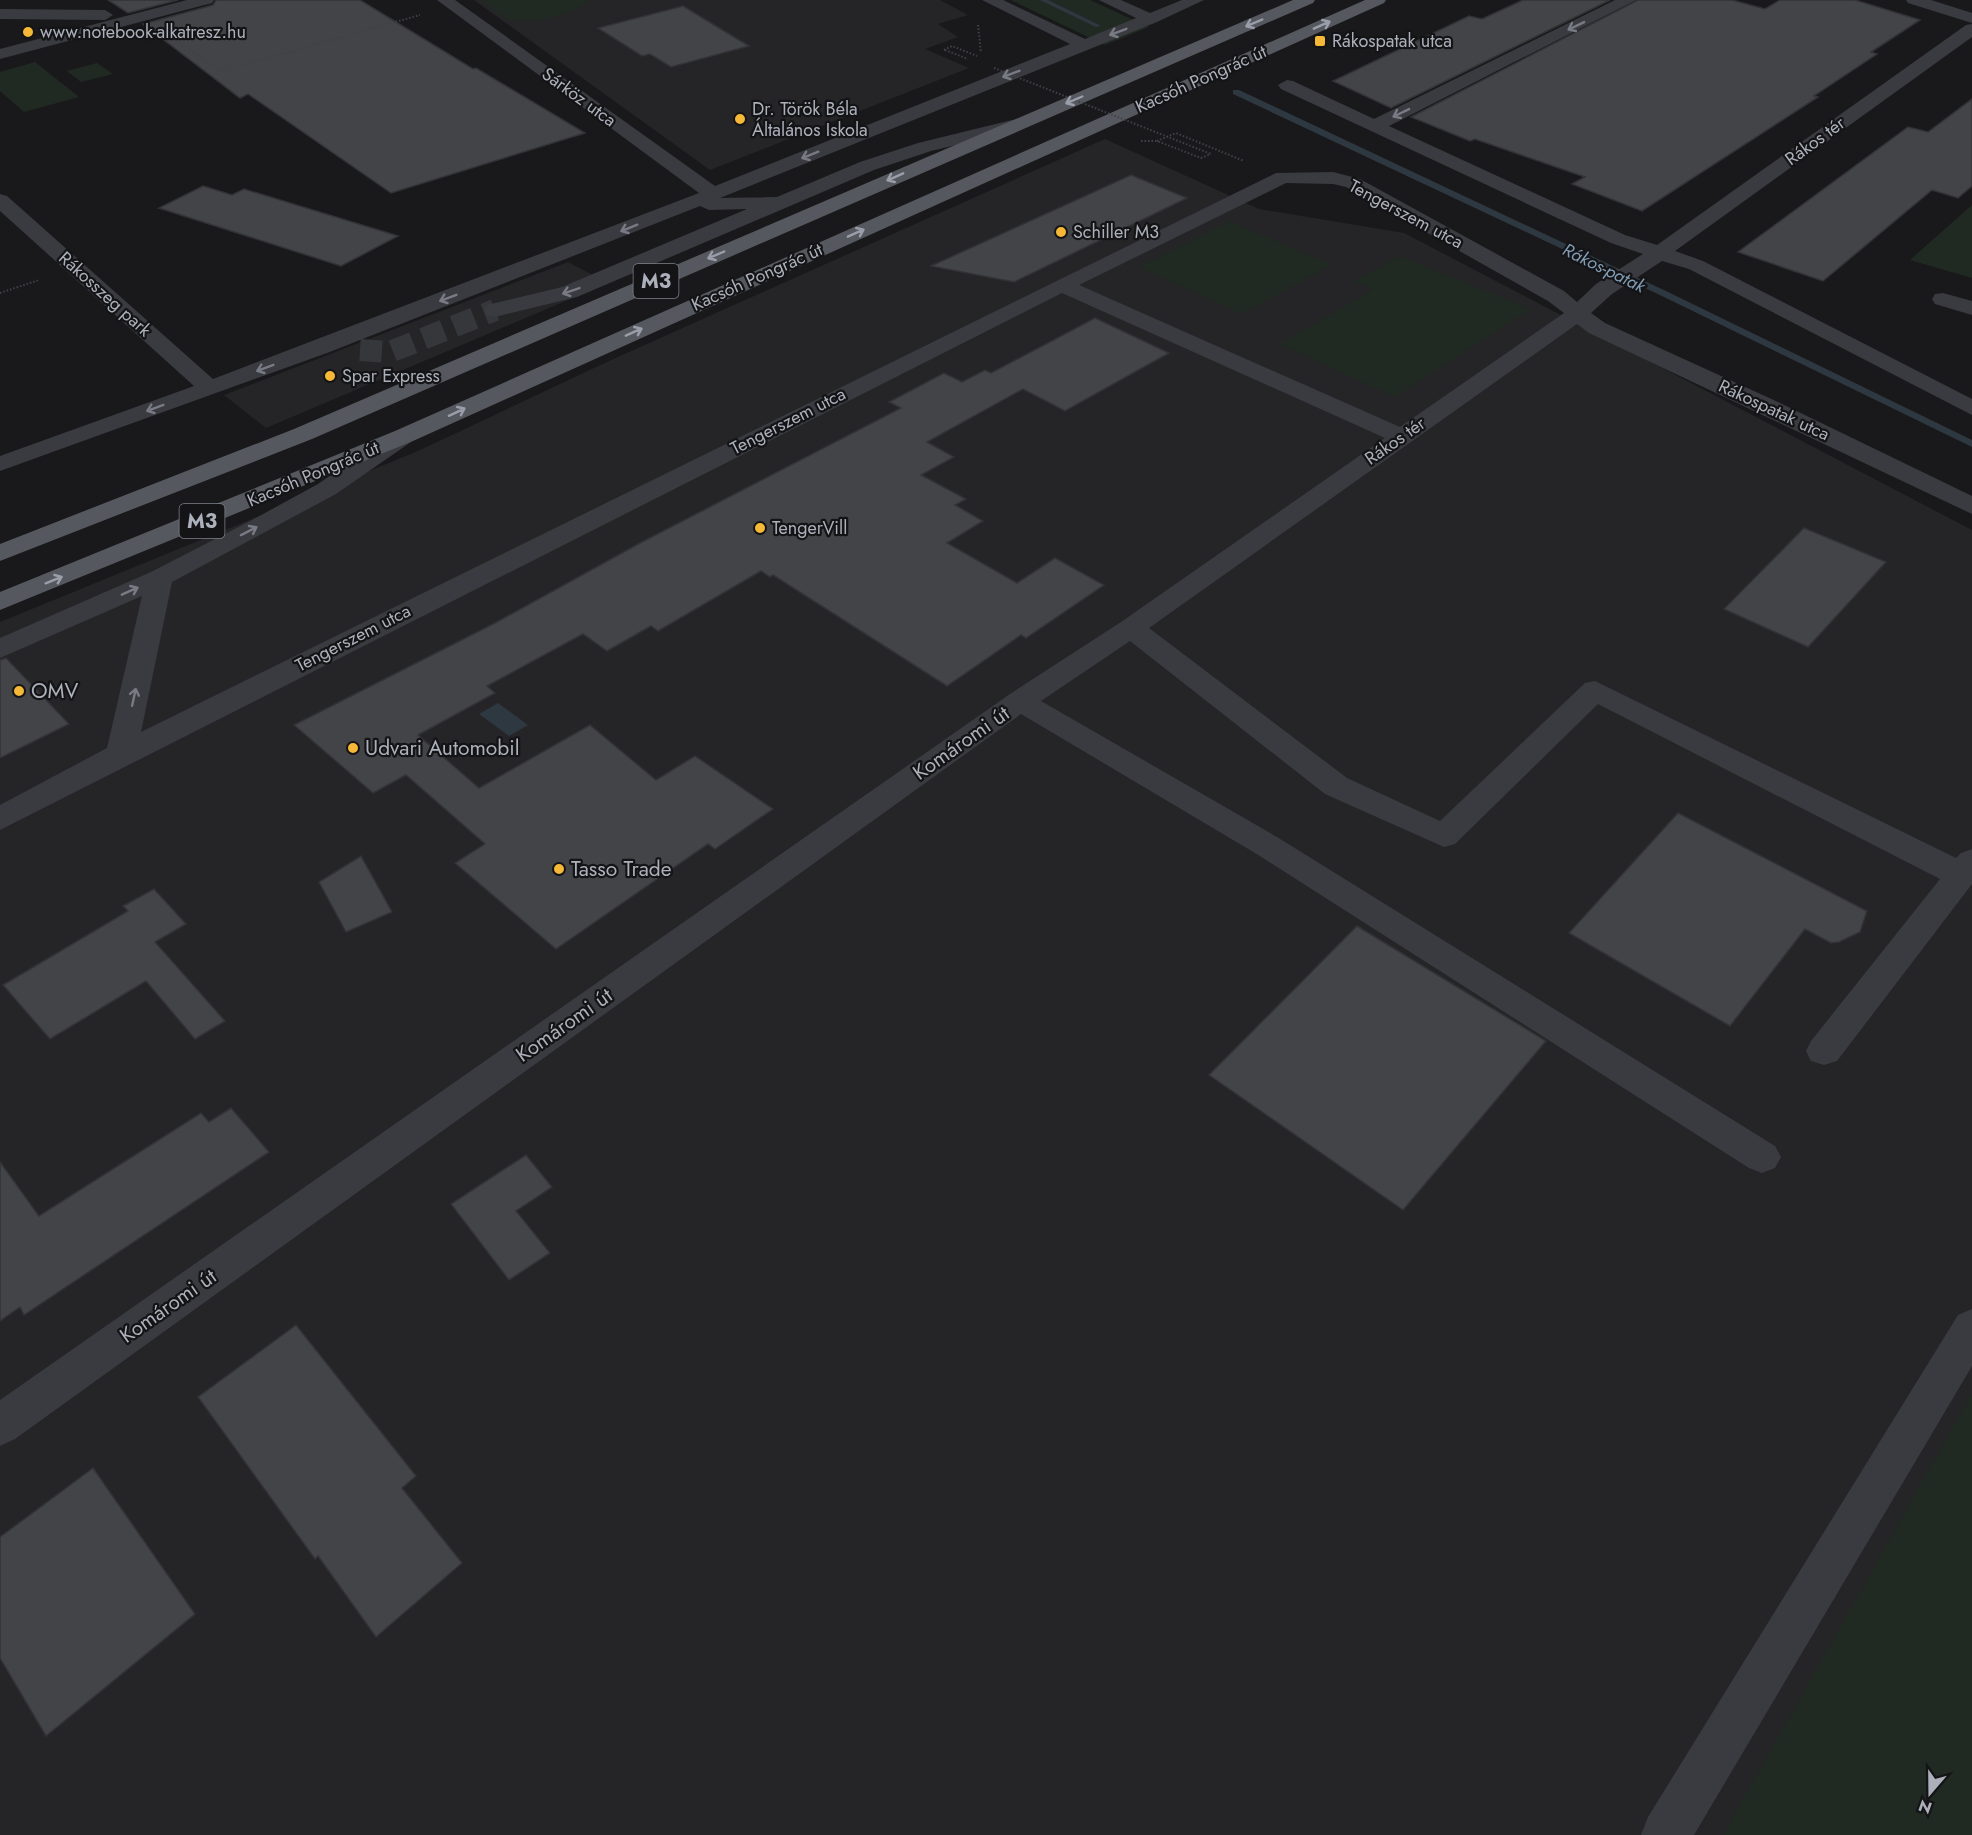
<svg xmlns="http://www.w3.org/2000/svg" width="1972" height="1835" font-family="Jost,sans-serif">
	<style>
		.built { fill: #252528 }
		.green { fill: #212a22 }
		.water { fill: #2e3840 }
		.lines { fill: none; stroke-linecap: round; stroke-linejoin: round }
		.stream { fill: #2e3840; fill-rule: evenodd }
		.building { fill: #434448; stroke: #333337; stroke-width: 1.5 }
		.minor-tunnel { stroke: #36373b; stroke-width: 22; stroke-dasharray: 22 11; stroke-linecap: butt }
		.path { stroke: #404247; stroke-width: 2; stroke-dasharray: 1.5 2; stroke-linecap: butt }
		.minor { fill: #3a3b40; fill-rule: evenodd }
		.major { fill: #56585f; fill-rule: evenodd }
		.path-bridge { stroke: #404247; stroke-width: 2; stroke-dasharray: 1.5 2; stroke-linecap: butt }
		.oneway { stroke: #9a9ea9 }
		.oneway2 { stroke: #787b84 }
		.poi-dot { fill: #f5b837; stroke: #141416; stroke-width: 2 }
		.labels { text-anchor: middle; stroke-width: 4.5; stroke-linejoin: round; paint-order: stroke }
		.far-poi-label { font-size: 18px; fill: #abb0bb; stroke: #141416; text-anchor: start }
		.far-street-label { font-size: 18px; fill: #abb0bb; stroke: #141416 }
		.far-water-label { font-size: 18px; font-style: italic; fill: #829db6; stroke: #141416 }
		.shield { fill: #141416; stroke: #7e818a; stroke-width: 1.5 }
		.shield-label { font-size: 20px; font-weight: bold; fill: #abb0bb }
		.poi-label { font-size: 21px; fill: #abb0bb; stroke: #141416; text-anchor: start }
		.street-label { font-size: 21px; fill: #abb0bb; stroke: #141416 }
	</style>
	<rect width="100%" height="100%" fill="#19191b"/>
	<g class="built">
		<path d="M474,0H940L968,15L938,24L958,37L925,49L969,68L710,170Z"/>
		<path d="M1105,139L1259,209L1404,233L1972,530V1835H0V622L418,451L609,361Z"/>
		<path d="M568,262L608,283L266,428L224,395Z"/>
	</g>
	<g class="green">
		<path d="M481,0H589C577,15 527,25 508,19C499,16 489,6 481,0Z"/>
		<path d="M1011,0H1090L1149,27L1105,45Z"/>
		<path d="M35,62L79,97L24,112L0,91V72Z"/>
		<path d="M97,63L113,74L81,82L67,71Z"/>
		<path d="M1972,205V278L1910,260Z"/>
		<path d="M1229,221L1332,265L1242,314L1139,267Z"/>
		<path d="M1399,256L1531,309L1395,397L1279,344L1373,290L1354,281Z"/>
		<path d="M1972,1393V1835H1723Z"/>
	</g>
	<path class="water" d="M498,703L528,725L509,736L479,714Z"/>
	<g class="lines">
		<g class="stream">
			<path d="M1040,0H1048L1101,26L1096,27Z"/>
			<path d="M1233,90H1239L1668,292L1972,440V447L1662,296L1233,94Z"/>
		</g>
	</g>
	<g class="building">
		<path d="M108,0H178L128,13Z"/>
		<path d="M216,0H360L473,69L476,68L585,133L391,193L248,94L240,98L143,24L213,5Z"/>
		<path d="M1523,0H1610L1391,108L1333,81L1469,16L1482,19Z"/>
		<path d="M1638,0H1732L1765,9L1780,0H1855L1920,20L1871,52L1877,54L1814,96L1818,97L1642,211L1572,184L1585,177L1475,139L1470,141L1411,117Z"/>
		<path d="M683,6L749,46L671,67L650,54L642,56L598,28Z"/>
		<path d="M1972,99V186L1958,198L1932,190L1823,281L1738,252L1908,127L1928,132Z"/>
		<path d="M1131,175L1187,198L1014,282L931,266Z"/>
		<path d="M203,186L232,195L244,189L398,236L341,266L159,208Z"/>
		<path d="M1095,318L1169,353L1065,411L1023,389L927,442L954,457L921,475L966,499L955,505L983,521L947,543L1017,583L1055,558L1104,585L1026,638L1021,635L947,686L773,575L770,577L761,571L658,631L651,626L607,651L583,634L487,686L495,693L418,735L479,788L590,725L656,780L695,756L773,809L715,849L708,844L556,949L455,863L485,844L406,775L373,793L294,725L495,623L640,543L901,408L889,402L944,373L962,382L985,370L991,373Z"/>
		<path d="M1804,528L1886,562L1808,647L1724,609Z"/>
		<path d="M6,658L69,724L0,758V660Z"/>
		<path d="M1678,813L1867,911L1860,932L1839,942L1831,943L1805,929L1730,1026L1569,933Z"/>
		<path d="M361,856L392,912L346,932L319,882Z"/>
		<path d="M154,889L186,924L155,942L225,1021L195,1039L146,981L50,1039L3,985L128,911L123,906Z"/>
		<path d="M1357,926L1546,1041L1403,1210L1209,1075Z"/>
		<path d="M231,1108L269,1152L24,1315L20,1307L0,1321V1162L39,1216L201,1113L209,1122Z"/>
		<path d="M526,1155L552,1187L516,1211L550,1253L509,1280L451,1204Z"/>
		<path d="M296,1325L416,1476L402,1488L462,1563L376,1637L318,1556L315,1559L198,1397Z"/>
		<path d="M93,1468L195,1614L46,1736L0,1658V1537Z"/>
	</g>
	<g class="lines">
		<path class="minor-tunnel" d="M360,350L390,352L495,310"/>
		<g class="path">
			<path d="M978,25L981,53"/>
			<path d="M183,45L221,71L420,15"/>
			<path d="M944,50L952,46L977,56"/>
			<path d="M945,50L968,59"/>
			<path d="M1141,141H1157L1201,158L1211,154"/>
			<path d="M1157,141L1176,133L1244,161"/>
			<path d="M0,293L39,280"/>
		</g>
		<g class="minor">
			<path d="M187,0H214L212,3L0,59V49Z"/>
			<path d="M437,0H455L715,186L1070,44L982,0H1003L1085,39L1136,18L1099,0H1121L1150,13L1182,0H1204L1157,22L720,198L777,197L860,162L918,143L1012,120L1021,126L1019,130L931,151L874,170L577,297L495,317L487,315L484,310L487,305L562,287L747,209L709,210L700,206L327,353L0,471V456L194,386L0,211V194L7,196L213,379L699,193Z"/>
			<path d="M1615,0H1636L1389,126L1625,235L1657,245L1966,25L1972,24V37L1675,251L1703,261L1972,399V415L1689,269L1662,261L1612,294L1591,313L1605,323L1778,402L1972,496V514L1589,333L1577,324L1149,628L1347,778L1440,821L1585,683L1595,681L1956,858L1961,853L1972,849V884L1837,1061L1824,1065L1811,1061L1806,1051L1811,1041L1940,879L1598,704L1455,844L1444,847L1325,794L1130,641L1041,701L1277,837L1775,1146L1781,1157L1775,1168L1762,1173L1749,1168L1255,853L1021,714L15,1439L0,1446V1400L1010,694L1121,622L1385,438L1062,293L0,830V805L107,748L142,596L0,658V638L151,572L252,520L318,484L393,432L402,430L411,432L414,437L411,442L336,494L172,582L141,732L1276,173L1333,172L1360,179L1564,291L1577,302L1596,284L1643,254L1611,243L1281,89L1278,85L1287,80L1293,81L1374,119ZM1286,183L1333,184L1346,187L1548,301L1564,313L1400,427L1079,285Z"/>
			<path d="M1906,0H1931L1972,13V23L1908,3Z"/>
			<path d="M0,9L105,10L113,15L105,20L0,19Z"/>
			<path d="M1943,293L1972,301V315L1935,304L1932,299L1935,294Z"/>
			<path d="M1972,1309V1366L1694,1835H1641L1648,1817L1958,1315Z"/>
		</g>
		<g class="major">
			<path d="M1293,0H1315L1313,3L312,439L0,561V544L294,429Z"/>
			<path d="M1365,0H1386L1384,3L413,441L0,610V592L395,431Z"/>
		</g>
		<path class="path-bridge" d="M994,68L1211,154"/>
	</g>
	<defs><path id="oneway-shaft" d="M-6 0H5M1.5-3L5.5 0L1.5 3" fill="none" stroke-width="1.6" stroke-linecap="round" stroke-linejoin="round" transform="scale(1.5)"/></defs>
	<g class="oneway">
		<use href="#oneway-shaft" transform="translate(1254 23) rotate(157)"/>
		<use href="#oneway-shaft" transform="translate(1322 25) rotate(-24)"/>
		<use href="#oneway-shaft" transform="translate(1074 100) rotate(157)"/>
		<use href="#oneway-shaft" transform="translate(895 177) rotate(156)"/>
		<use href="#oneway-shaft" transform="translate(856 233) rotate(-24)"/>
		<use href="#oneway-shaft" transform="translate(716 255) rotate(157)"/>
		<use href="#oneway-shaft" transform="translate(634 332) rotate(-24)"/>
		<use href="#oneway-shaft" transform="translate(457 412) rotate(-25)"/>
		<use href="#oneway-shaft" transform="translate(54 580) rotate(-22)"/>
	</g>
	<g class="oneway2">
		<use href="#oneway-shaft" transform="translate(1576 26) rotate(154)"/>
		<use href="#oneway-shaft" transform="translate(1118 32) rotate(159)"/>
		<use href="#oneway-shaft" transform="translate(1011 74) rotate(159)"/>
		<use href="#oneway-shaft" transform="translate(1401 113) rotate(154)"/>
		<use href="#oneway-shaft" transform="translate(810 155) rotate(158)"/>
		<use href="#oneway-shaft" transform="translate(629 228) rotate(158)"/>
		<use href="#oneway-shaft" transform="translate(571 291) rotate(161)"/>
		<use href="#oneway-shaft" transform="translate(448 298) rotate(159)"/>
		<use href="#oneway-shaft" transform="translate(265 368) rotate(160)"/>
		<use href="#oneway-shaft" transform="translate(155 408) rotate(160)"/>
		<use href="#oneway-shaft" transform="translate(249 531) rotate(-27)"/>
		<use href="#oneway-shaft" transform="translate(130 591) rotate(-24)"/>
		<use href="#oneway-shaft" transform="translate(134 697) rotate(-78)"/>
	</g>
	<g class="poi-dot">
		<circle cx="28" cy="32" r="6"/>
		<rect x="1314" y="35" width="12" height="12" rx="3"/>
		<circle cx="740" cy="119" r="6"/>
		<circle cx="1061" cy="232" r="6"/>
		<circle cx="330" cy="376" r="6"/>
		<circle cx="760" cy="528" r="6"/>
		<circle cx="19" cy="691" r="6"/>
		<circle cx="353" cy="748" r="6"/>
		<circle cx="559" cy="869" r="6"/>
	</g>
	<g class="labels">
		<g class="far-poi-label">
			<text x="40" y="38">www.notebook-alkatresz.hu</text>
			<text x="1332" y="47">Rákospatak utca</text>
			<text x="752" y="115">Dr. Török Béla<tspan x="752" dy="21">Általános Iskola</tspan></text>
			<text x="1073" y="238">Schiller M3</text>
			<text x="342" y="382">Spar Express</text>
			<text x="772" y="534">TengerVill</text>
		</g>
		<g class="far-street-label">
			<text transform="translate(1201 79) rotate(-24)" y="6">Kacsóh Pongrác út</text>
			<text transform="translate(579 97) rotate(36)" y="6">Sárköz utca</text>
			<text transform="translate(1815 141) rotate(-36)" y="6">Rákos tér</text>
			<text transform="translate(1406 214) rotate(28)" y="6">Tengerszem utca</text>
			<text transform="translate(757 277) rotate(-24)" y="6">Kacsóh Pongrác út</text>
			<text transform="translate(105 294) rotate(42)" y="6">Rákosszeg park</text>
			<text transform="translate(1774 410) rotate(25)" y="6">Rákospatak utca</text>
			<text transform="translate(788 421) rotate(-27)" y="6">Tengerszem utca</text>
			<text transform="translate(1395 441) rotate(-35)" y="6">Rákos tér</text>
			<text transform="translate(313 474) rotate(-23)" y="6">Kacsóh Pongrác út</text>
			<text transform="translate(353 638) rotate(-27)" y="6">Tengerszem utca</text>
		</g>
		<g class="far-water-label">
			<text transform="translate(1604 268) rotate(26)" y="6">Rákos-patak</text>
		</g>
		<g class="shield">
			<rect x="633.5" y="264" width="45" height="34" rx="4.5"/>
			<rect x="179.5" y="504" width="45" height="34" rx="4.5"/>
		</g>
		<g class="shield-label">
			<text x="656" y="288">M3</text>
			<text x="202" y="528">M3</text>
		</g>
		<g class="poi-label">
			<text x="31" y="698">OMV</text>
			<text x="365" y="755">Udvari Automobil</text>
			<text x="571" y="876">Tasso Trade</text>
		</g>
		<g class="street-label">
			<text transform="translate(961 743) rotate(-35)" y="7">Komáromi út</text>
			<text transform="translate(564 1025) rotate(-35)" y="7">Komáromi út</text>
			<text transform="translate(168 1306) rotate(-35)" y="7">Komáromi út</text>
		</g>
	</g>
	<g transform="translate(1930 1793) rotate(200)" stroke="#141416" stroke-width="4.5" paint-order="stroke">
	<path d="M0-4.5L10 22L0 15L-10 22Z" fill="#abb0bb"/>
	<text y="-9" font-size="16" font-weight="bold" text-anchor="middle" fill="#abb0bb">N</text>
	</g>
</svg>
